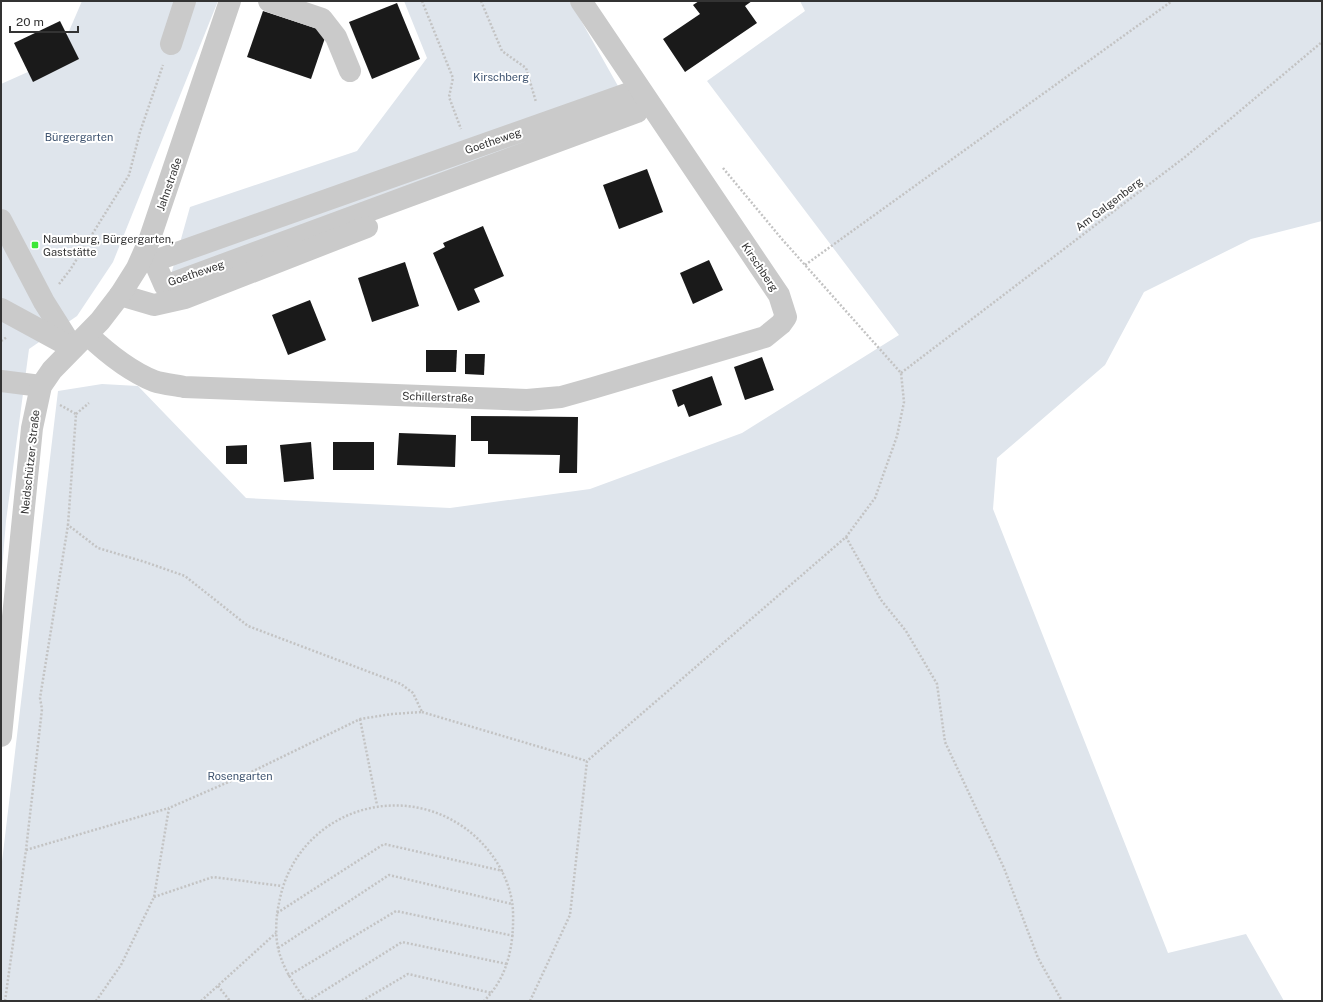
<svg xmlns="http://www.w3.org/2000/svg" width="1323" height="1002" font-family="'Public Sans',sans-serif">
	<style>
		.green { fill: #dfe5ec }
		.building { fill: #1a1a1a }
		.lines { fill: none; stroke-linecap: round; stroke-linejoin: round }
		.path { stroke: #c3c3c3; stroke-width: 2.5; stroke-dasharray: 2 2; stroke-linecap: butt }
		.minor { stroke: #cacaca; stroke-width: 22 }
		.poi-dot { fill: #3ee737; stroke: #fff; stroke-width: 1.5 }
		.labels { text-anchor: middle; stroke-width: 4; stroke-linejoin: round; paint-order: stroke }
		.park-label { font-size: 11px; fill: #3f5470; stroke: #fff }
		.street-label { font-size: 11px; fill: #333; stroke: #fff }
		.poi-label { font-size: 11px; fill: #333; stroke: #fff; text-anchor: start }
	</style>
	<rect width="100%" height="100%" fill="#fff"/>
	<g class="green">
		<path d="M82,1H218L113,262L77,316L29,349L6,521L1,582V84L57,59Z"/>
		<path d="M404,1H570L631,109L169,282L190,207L357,151L427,58Z"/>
		<path d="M800,1H1322V221L1251,239L1144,292L1105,365L997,458L993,509L1168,953L1246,934L1284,1001H1V870L58,391L102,384L138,386L246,498L450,508L590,489L742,433L899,335L707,81L805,11Z"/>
	</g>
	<g class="building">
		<path d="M699,1H752L745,6L757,23L685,72L663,39L700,14L693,5Z"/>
		<path d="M397,3L420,59L372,79L349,22Z"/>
		<path d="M263,11L327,32L311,79L247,57Z"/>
		<path d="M60,21L79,59L33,82L14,43Z"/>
		<path d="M647,169L663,212L619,229L603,185Z"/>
		<path d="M483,226L504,276L474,289L480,302L458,311L433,253L445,247L443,243Z"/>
		<path d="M709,260L723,290L693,304L680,273Z"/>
		<path d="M405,262L419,306L372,322L358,278Z"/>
		<path d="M310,300L326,340L288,355L272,315Z"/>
		<path d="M426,350H457L456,372H426Z"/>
		<path d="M465,354H485L484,375L465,374Z"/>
		<path d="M762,357L774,390L745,400L734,367Z"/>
		<path d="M712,376L722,405L689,417L684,404L678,407L672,390Z"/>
		<path d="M471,416L578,417L577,473H559L560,455L488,454V441H471Z"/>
		<path d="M399,433L456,435L455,467L397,465Z"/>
		<path d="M311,442L314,479L284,482L280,445Z"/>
		<rect x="333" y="442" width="41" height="28"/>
		<path d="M247,445V464H226V446Z"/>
	</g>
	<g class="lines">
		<g class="path">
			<path d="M422,1L453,78L449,97L461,129"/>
			<path d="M481,1L502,51L526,68L536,102"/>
			<path d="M805,265L1172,1"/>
			<path d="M59,284L70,270L129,175L140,132L163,65"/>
			<path d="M1,341L7,337"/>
			<path d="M901,373L1185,157L1322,42"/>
			<path d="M60,405L76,414L68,525L98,548L145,562L185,576L248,626L401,684L413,693L422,712L392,714L360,719L249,773L169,808L154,897L121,965L96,1001"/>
			<path d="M76,414L89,403"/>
			<path d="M846,537L881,600L906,631L937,684L945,742L1004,868L1038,958L1062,1001"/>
			<path d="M422,712L587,761"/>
			<path d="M360,719L377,805"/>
			<path d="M26,850L169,808"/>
			<path d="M154,897L213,877L282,886"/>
			<path d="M277,913L384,844L503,871"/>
			<path d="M278,948L389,875L512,904"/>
			<path d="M288,976L396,911L514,936"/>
			<path d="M218,986L230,1001"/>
			<path d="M5,1001L26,850L42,709L40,698L68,525"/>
			<path d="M201,1001L276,933"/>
			<path d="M306,1001C294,984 283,969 278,948C275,934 276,917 279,903C296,809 408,774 477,838C497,857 512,884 513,912C514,945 508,977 484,1001"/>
			<path d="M308,1001L402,942L507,964"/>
			<path d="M362,1001L408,974L492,993"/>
			<path d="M530,1001L570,915L587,761L846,537L875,498L897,436L904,402L901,373L781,238L723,168"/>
		</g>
		<g class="minor">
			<path d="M269,1L322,19L336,37L350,71"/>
			<path d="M171,44L185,1"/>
			<path d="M629,93L637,112L165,286L154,261Z"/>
			<path d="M1,220L44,302L73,348"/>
			<path d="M120,295L154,305L185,298L367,227"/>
			<path d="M1,309L71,347"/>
			<path d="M88,335C107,353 129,371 154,381C163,384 174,385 184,387L527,400L561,397L593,388L765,337L781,324L786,317L779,295L581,1"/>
			<path d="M1,381L41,386"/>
			<path d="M1,736L32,428L41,386L52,370L100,321L120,295L137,268L149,241L230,1"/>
		</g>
	</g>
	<rect class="poi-dot" x="31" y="241" width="8" height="8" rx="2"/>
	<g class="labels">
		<g class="park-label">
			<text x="501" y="81">Kirschberg</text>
			<text x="79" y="141">Bürgergarten</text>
			<text x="240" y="780">Rosengarten</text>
		</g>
		<g class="street-label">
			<text transform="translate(493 141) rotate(-19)" y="4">Goetheweg</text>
			<text transform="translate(169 184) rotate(-71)" y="4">Jahnstraße</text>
			<text transform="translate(1109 204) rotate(-37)" y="4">Am Galgenberg</text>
			<text transform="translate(760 267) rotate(56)" y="4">Kirschberg</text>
			<text transform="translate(196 273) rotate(-19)" y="4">Goetheweg</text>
			<text transform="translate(438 397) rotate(2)" y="4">Schillerstraße</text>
			<text transform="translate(30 462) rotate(-84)" y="4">Neidschützer Straße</text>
		</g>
		<g class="poi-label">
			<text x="43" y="243">Naumburg, Bürgergarten,<tspan x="43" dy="13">Gaststätte</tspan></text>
		</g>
	</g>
	<rect width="1323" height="1002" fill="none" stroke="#333333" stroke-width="4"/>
	<path d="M10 26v6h68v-6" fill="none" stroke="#333333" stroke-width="2"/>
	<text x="16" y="26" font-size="12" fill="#333333" stroke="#ffffff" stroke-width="3" paint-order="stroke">20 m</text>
</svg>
